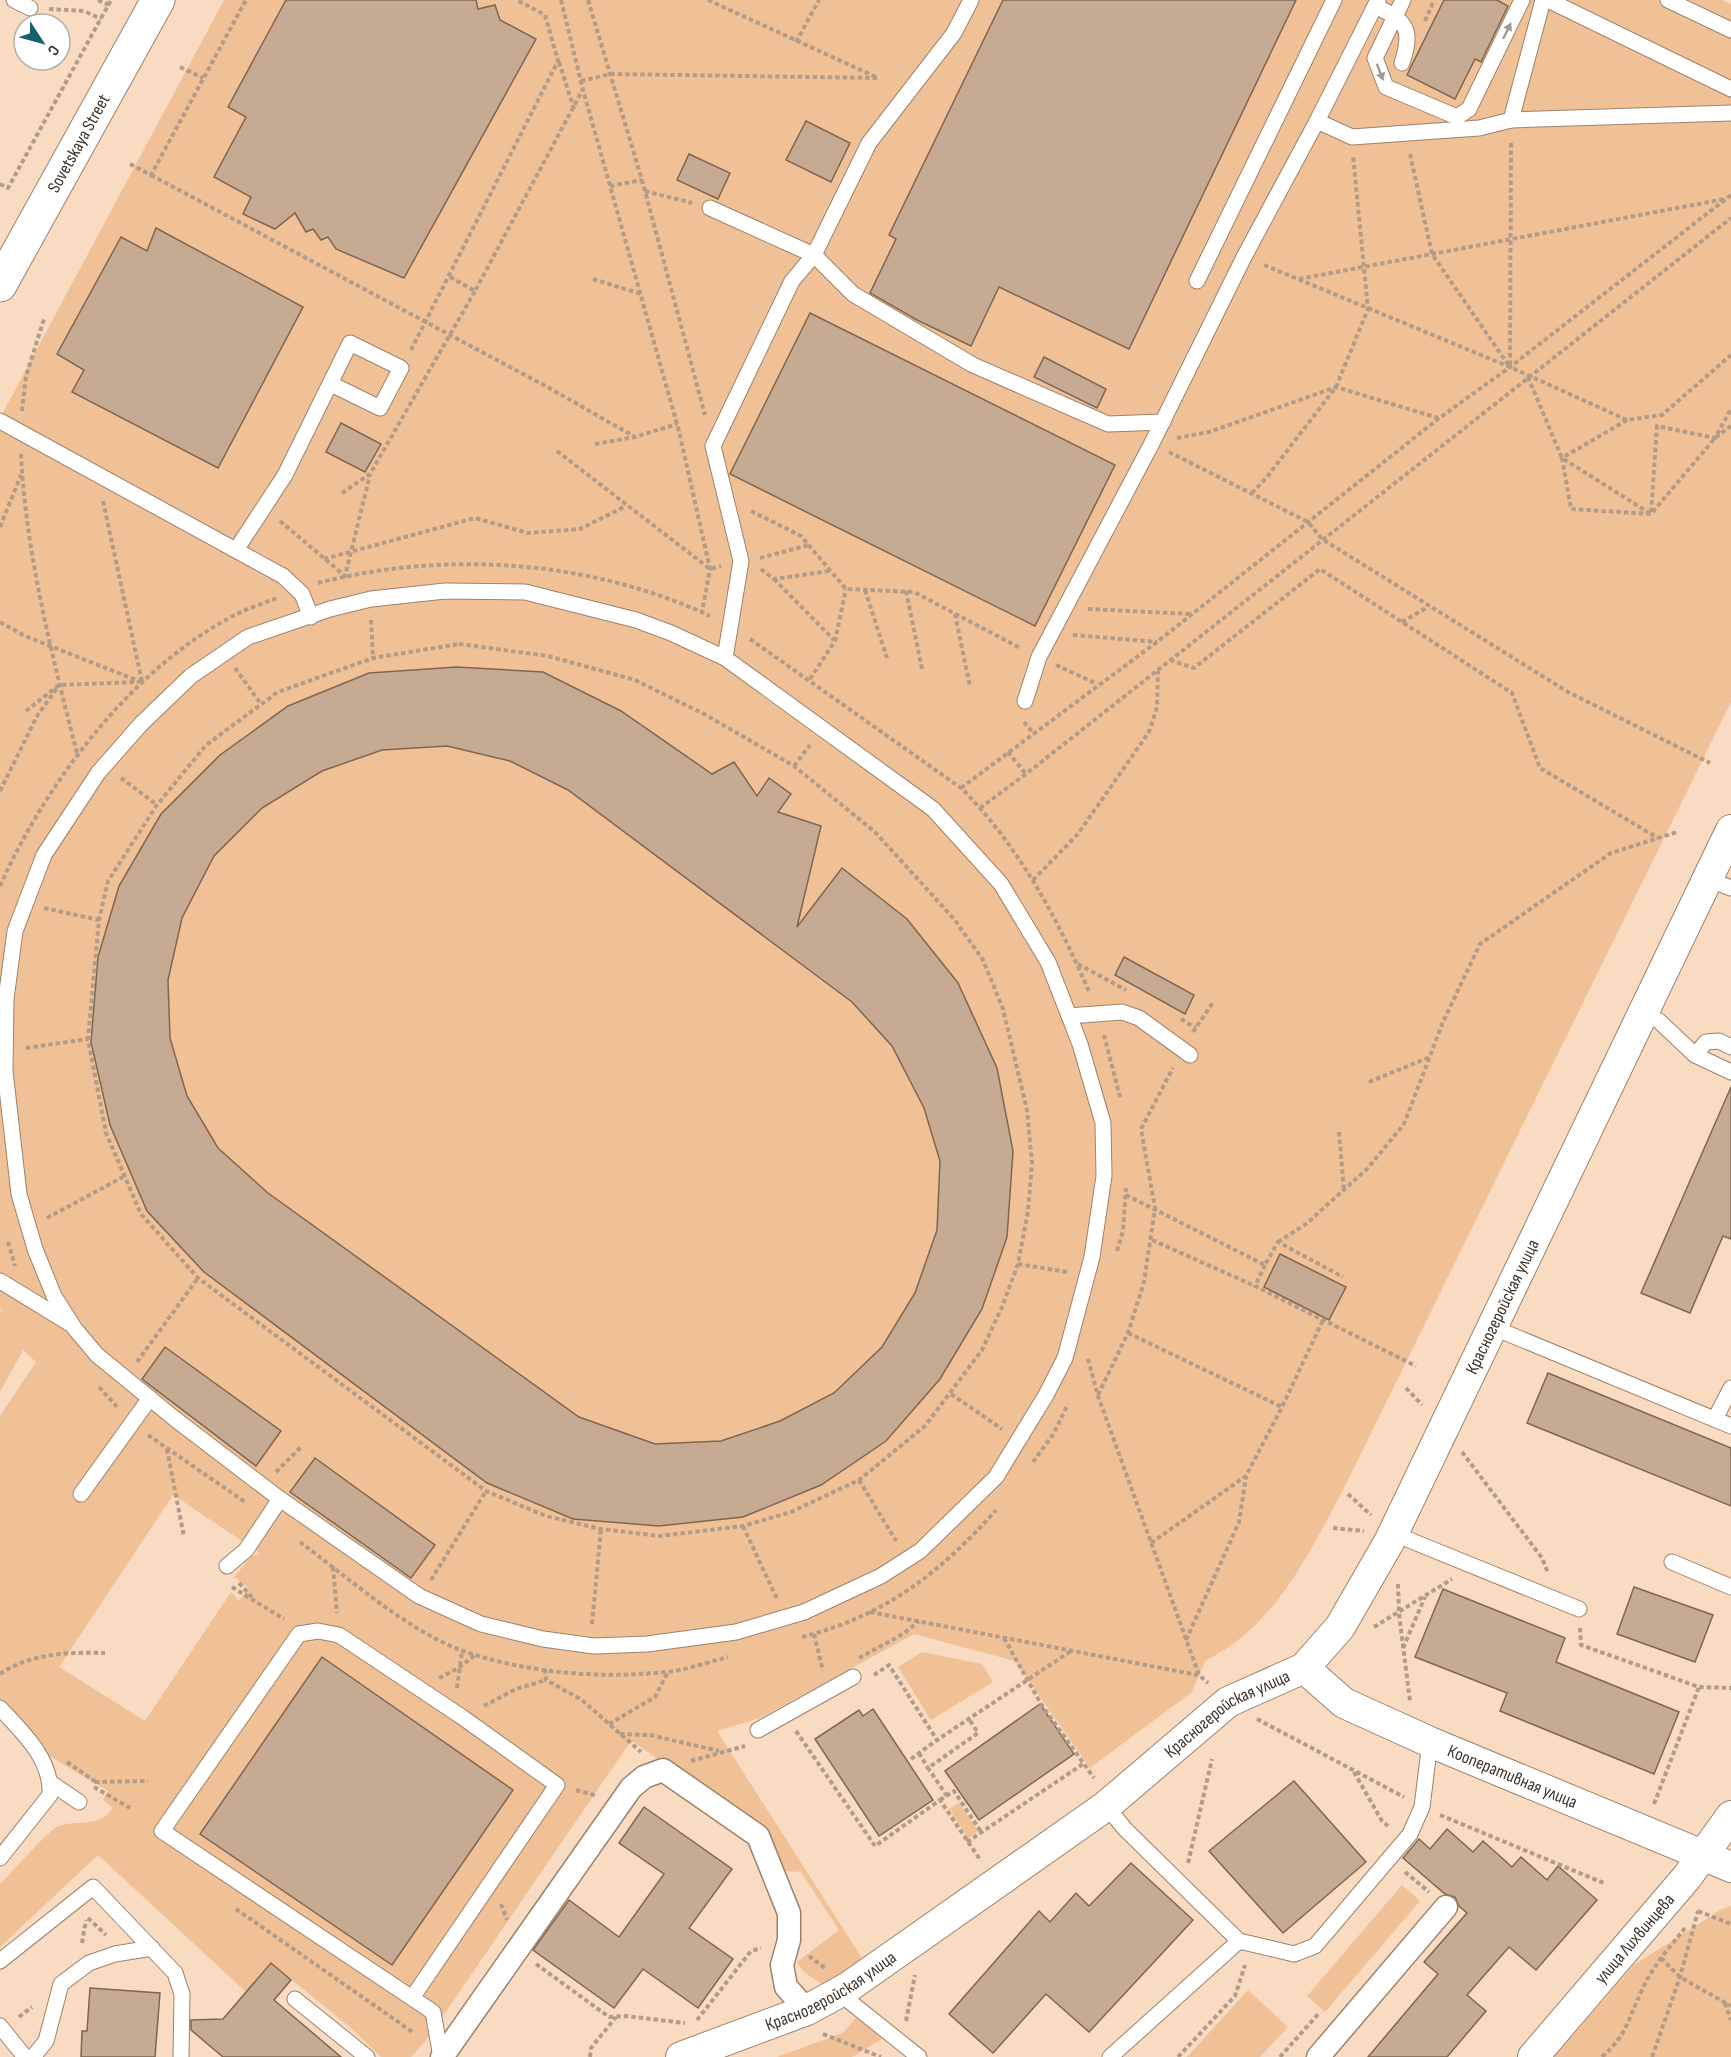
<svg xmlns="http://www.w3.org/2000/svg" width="1731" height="2057" font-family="'Sofia Sans Condensed',sans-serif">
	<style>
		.green { fill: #f0c096; fill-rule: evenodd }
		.building { fill: #c6aa92; stroke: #806650; stroke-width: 1.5; fill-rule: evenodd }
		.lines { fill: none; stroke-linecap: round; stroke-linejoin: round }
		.service-casing { stroke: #9d826b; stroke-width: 17 }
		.pedestrian-casing { stroke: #9d826b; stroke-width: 25 }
		.minor-casing { stroke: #9d826b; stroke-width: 32 }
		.secondary-casing { stroke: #9d826b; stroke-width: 35 }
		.path { stroke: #b29c88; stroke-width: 4; stroke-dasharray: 4.5 3; stroke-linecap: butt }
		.service { stroke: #fff; stroke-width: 15 }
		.pedestrian { stroke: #fff; stroke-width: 22 }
		.minor { stroke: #fff; stroke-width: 30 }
		.secondary { stroke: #fff; stroke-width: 33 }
		.oneway { fill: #a09a95 }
		.labels { text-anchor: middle; stroke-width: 4.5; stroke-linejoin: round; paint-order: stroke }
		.street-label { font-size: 18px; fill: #40352b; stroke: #fff }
	</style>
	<rect width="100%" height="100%" fill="#f8dbc1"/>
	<g class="green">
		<path d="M224,0H1722L1731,4V702L1345,1486C1309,1553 1277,1625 1205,1661L1192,1692L1090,1768L1015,1661L914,1634L760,1718L717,1731L865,1963L832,1991L804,1972L797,1962L839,1930L801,1872L784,1871L743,1821L634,1742L630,1743L624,1751L428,2038L411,2057H381L351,2028L271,1963L246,1992L98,1855L0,1947V1884C11,1873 47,1832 57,1827C73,1819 99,1829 113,1808L103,1800L108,1791L51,1757L0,1704V1416L36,1362L23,1350L0,1392V1311H3L0,1309V418ZM173,1495L260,1553L251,1557L234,1577L248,1588L239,1601L231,1592L145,1721L59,1667Z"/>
		<path d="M922,1652L982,1664L993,1682L931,1720L898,1667Z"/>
		<path d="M959,1803L978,1831L968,1838L949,1809Z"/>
		<path d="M1402,1885L1420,1901L1325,2012L1307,1996Z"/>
		<path d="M1731,1906V2057H1554L1634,1965L1722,1909Z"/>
		<path d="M1248,1990L1288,2027L1260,2057H1187Z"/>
		<path d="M858,2015L882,2039L852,2057H777L843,2033Z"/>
	</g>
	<g class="building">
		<path d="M286,0H476L478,9L495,5L500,20L536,39L404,278L336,249L328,237L321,240L313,229L306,232L295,213L275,229L243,214L251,197L214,177L246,117L228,107Z"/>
		<path d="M1003,0H1296L1129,349L999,287L971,346L917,320L870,293L896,239L889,235Z"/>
		<path d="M1444,0H1497L1508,6L1481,62L1475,59L1455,99L1407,75Z"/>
		<path d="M806,121L850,143L831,182L786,160Z"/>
		<path d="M689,154L730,173L718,199L677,180Z"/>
		<path d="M156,228L303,307L218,468L72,392L84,370L57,354L121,237L147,251Z"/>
		<path d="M810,313L1115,465L1035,626L730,474Z"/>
		<path d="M1044,357L1106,389L1097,408L1034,377Z"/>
		<path d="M341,423L381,444L365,472L326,452Z"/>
		<path d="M457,667L543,672L621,711L712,774L734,762L757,796L769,778L791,794L778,812L821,826L797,927L842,868L907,919L958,983L997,1068L1013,1151L1007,1237L982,1309L940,1379L886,1441L821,1485L743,1517L659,1526L573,1519L487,1483L204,1272L147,1211L110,1125L91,1042L98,957L119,886L161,814L220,755L288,706L369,673ZM447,746L510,761L568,790L852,1002L892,1046L924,1108L940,1161L937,1230L915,1293L882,1347L834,1393L780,1421L721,1441L655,1444L579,1417L268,1193L218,1148L187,1096L170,1038L168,980L182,918L214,856L262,808L322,771L382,750Z"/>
		<path d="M1124,957L1194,995L1185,1014L1115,975Z"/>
		<path d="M1731,1087V1239L1723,1236L1690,1313L1641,1293Z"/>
		<path d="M1280,1254L1346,1287L1329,1320L1264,1287Z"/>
		<path d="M165,1347L281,1431L256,1466L142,1379Z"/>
		<path d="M1548,1373L1731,1448V1506L1527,1423Z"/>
		<path d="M315,1458L435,1545L411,1578L290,1492Z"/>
		<path d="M1634,1587L1713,1615L1695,1662L1617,1634Z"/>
		<path d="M1443,1589L1565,1638L1556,1662L1679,1712L1654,1774L1500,1711L1507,1693L1415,1657Z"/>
		<path d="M322,1657L513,1790L392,1965L200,1834Z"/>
		<path d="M1040,1704L1074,1754L979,1820L945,1771Z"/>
		<path d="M873,1709L933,1800L879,1836L815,1739L859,1710L863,1716Z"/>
		<path d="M1294,1781L1366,1862L1283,1933L1209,1851Z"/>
		<path d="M644,1807L732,1869L689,1928L733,1959L698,2008L643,1969L614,2008L533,1950L569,1900L619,1937L664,1874L619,1843Z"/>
		<path d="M1447,1829L1473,1852L1483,1841L1512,1867L1521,1857L1547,1880L1558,1866L1597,1900L1536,1970L1509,1947L1467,1995L1486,2011L1447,2057H1368L1438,1974L1424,1962L1467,1913L1459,1906L1455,1897L1445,1894L1403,1858L1419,1839L1430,1849Z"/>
		<path d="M1131,1863L1193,1920L1089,2032L1046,1994L993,2053L949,2014L1039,1911L1050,1922L1076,1893L1089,1906Z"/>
		<path d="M271,1963L291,1980L274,2000L341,2057H223L191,2030V2020L223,2019Z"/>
		<path d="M90,1988L160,1993L155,2057H81L82,2031H87Z"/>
	</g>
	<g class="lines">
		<g class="service-casing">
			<g id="service">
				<path d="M14,0L30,8"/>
				<path d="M1403,0L1375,58L1386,87L1457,117L1469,109L1522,0"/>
				<path d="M1548,0L1731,89"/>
				<path d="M1668,0L1731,30"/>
				<path d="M1375,6C1407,21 1413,29 1402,63"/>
				<path d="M1511,120L1543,0"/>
				<path d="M1317,121L1378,0"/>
				<path d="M710,208L814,255L853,294L973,365L1108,424L1163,422"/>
				<path d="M1197,281L1334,0"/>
				<path d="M0,421L283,576L302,594L311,617"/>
				<path d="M236,550L285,475L350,343L401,368L380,408L331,384"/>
				<path d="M445,591L525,592L636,620L671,633L725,658L933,809L1001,884L1048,962L1080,1044L1103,1123L1104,1176L1092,1257L1065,1358L1046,1395L996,1477L920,1551L881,1576L804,1612L736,1632L647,1644L594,1646L543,1639L481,1624L419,1596L280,1499L175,1419L97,1355L75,1329L54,1296L35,1249L19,1194L5,1071L6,999L15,931L44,855L98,773L141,724L191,676L248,637L330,609L371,599Z"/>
				<path d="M725,658L741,561L713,446L792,281L814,255L869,143L954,33L971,0"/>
				<path d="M1025,701L1039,657L1152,443L1244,257L1317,121L1352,137L1479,128L1511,120L1731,113"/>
				<path d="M1708,879L1731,888"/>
				<path d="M1643,1013L1659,1021L1695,1055L1706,1042L1719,1041L1731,1047"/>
				<path d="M1069,1016L1122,1012L1139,1018L1190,1055"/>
				<path d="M1695,1055L1731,1072"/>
				<path d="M0,1281L69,1323"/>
				<path d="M1492,1327L1731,1426"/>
				<path d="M1715,1419L1731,1388"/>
				<path d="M81,1494L150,1398"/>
				<path d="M1392,1533L1579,1609"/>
				<path d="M1672,1562L1731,1587"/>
				<path d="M227,1566L246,1550L280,1499"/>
				<path d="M0,1708C23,1733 52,1759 50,1795L0,1858"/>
				<path d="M758,1730L853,1677"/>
				<path d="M51,1783L79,1802"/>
				<path d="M1106,1806L1125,1829L1239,1941L1110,2057"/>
				<path d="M1239,1941L1294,1954L1315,1946L1410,1834L1422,1807L1430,1742"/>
				<path d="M0,1961L93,1887L175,1973L182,1994L181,2057"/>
				<path d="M839,1993L919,2057"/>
				<path d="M412,1998L557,1785L462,1717L339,1635L318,1631L299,1634L162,1831L174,1839L412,1998L433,2012L441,2057"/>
				<path d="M295,1999L367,2057"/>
				<path d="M0,2026L25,2057"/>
				<path d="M33,2057L46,2041L61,1984L89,1963L115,1954L152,1948"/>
			</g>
		</g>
		<g class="pedestrian-casing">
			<g id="pedestrian">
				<path d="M442,2057L631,1788L644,1777L663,1770L758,1836L789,1913V1940L782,1965L786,1987L807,2010"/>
				<path d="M1318,2057L1446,1907"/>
			</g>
		</g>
		<g class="minor-casing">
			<g id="minor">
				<path id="s1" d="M1304,1668L1344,1703L1430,1742L1731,1867"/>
				<path id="s2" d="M681,2057L807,2010L847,1988L1106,1806L1228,1702L1304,1668L1340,1627L1389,1542L1731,830"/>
				<path id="s3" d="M1533,2057L1687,1877L1731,1816"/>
			</g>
		</g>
		<g class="secondary-casing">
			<g id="secondary">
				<path id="s4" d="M0,285L158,0"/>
			</g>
		</g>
		<g class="path">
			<path d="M98,0L109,5"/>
			<path d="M561,0L583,90L679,431L710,569L702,612"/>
			<path d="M588,0L642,180L705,415"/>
			<path d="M708,0L876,77"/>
			<path d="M49,9L84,11L101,19"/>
			<path d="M1425,21L1434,0"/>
			<path d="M796,42L819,0"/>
			<path d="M559,62L574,109"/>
			<path d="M180,67L203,78"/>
			<path d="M581,81L611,74L879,78"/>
			<path d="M1410,154L1432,254L1509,366"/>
			<path d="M130,164L151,175L246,0"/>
			<path d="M151,175L551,389L635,437"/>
			<path d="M0,184L8,188L111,0"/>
			<path d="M610,186L642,180"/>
			<path d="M645,191L692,203"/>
			<path d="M1264,265L1510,367L1627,420L1662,415L1731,355"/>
			<path d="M450,277L475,291L582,91"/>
			<path d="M593,279L641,294"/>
			<path d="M1299,279L1725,199"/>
			<path d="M411,350L558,61L545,15L517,0"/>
			<path d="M1510,365L1511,142"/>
			<path d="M1528,377L1562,458L1651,514L1657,426L1715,438L1731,409"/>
			<path d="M22,411L26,376L44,319"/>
			<path d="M1627,420L1562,458L1571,509L1651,514L1715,438L1731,426"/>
			<path d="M1177,438L1209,432L1336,387L1438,418"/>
			<path d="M595,444L635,437L677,424"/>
			<path d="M557,451L710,569L721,566"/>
			<path d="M1169,452L1308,522L1322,539L1568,692L1710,763"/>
			<path d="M21,454C26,556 53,659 78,757"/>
			<path d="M342,493L370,474L475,291"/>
			<path d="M1252,493L1267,477L1336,387L1368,309L1353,156"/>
			<path d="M103,501L142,682"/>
			<path d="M751,511L801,536L846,589L914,592L1020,648"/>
			<path d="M280,521L345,576L370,475"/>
			<path d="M0,527L21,475"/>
			<path d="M760,558L809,545"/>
			<path d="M324,559L475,518L528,533L580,529L626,506"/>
			<path d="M761,569L774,579L830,571"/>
			<path d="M774,579L834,640"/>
			<path d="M318,583C445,550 591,560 710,616"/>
			<path d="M865,590L887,658"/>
			<path d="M906,591L922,669"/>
			<path d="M1088,609L1191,614"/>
			<path d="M955,614L970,687"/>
			<path d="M371,620L373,658"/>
			<path d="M0,622L25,636L141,682"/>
			<path d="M1402,622L1428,607"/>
			<path d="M1073,635L1157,642"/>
			<path d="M750,639L961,788C1019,846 1058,919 1090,994"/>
			<path d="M459,644L548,656L635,680L706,715L794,766L875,832L954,919L983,960L1003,1009L1027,1110L1032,1163L1028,1211L1018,1264L1002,1307L982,1350L925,1426L859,1480L791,1512L743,1526L660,1536L601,1529L546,1516L486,1491L198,1278L141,1214L106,1133L88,1039L99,920L108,881L157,805L206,745L278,692L373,658Z"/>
			<path d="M1170,660L1194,668L1320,569L1512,693L1540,768L1658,838"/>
			<path d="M1056,665L1097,684"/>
			<path d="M235,668L261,704"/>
			<path d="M810,679L835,641L846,589"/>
			<path d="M26,711L59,685L138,682"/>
			<path d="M1024,722L1033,733"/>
			<path d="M1008,752L1026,774"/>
			<path d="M794,766L810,745"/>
			<path d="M121,778L157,805"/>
			<path d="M961,788L1157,642L1438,419L1510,367L1731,195"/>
			<path d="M0,791L37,716L57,688"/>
			<path d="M980,808L1026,774L1731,218"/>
			<path d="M1033,880L1078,834L1149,732L1157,707L1158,671"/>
			<path d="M0,886C46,783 130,671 231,617C245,609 262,604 277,598"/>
			<path d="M44,908L99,920"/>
			<path d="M1078,964L1126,990"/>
			<path d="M1181,1019L1196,1028"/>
			<path d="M1193,1032L1214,1001"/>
			<path d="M1104,1035L1120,1097"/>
			<path d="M26,1048L88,1039"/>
			<path d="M1369,1082L1430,1057"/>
			<path d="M1339,1132L1344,1191"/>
			<path d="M1126,1195L1265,1265L1278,1242L1343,1277"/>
			<path d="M47,1218L123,1177"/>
			<path d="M1152,1240L1255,1286"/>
			<path d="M8,1242L15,1266"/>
			<path d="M1278,1242L1306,1224L1368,1168L1404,1124L1443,1022L1480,944L1611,853L1677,832"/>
			<path d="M1117,1251L1123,1231L1126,1188"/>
			<path d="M1018,1264L1067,1272"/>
			<path d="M1265,1265L1255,1286L1416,1366"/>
			<path d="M1128,1333L1282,1407"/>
			<path d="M1088,1359L1098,1396L1199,1675L1208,1683"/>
			<path d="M137,1362L198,1278"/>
			<path d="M99,1387L118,1408"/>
			<path d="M1406,1388L1422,1405"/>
			<path d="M951,1394L1002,1429"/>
			<path d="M1098,1395L1128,1333L1144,1282L1155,1208L1141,1129L1173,1068"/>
			<path d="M148,1435L245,1502"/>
			<path d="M167,1449L184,1537"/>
			<path d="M1462,1452L1542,1558L1548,1573"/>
			<path d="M1033,1462L1054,1433L1068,1404"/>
			<path d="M276,1472L301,1447"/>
			<path d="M859,1480L896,1541"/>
			<path d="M1348,1494L1371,1515"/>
			<path d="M743,1526L777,1599"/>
			<path d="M1333,1528L1364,1531"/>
			<path d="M300,1542C347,1577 408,1631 463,1651C527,1673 599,1679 666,1672C687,1670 708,1662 728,1657"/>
			<path d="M1151,1543L1246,1476L1282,1407L1323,1320"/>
			<path d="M333,1567L337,1613"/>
			<path d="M431,1580L486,1491"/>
			<path d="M239,1583L252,1597"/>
			<path d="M1398,1584L1399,1614L1410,1701"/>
			<path d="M232,1587L284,1619"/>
			<path d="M870,1612L1198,1675"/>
			<path d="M592,1624L601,1529"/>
			<path d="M1374,1627L1452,1579"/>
			<path d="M1580,1628L1581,1645L1699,1687L1731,1688"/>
			<path d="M814,1634L823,1671"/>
			<path d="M802,1637C885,1616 940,1573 996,1510"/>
			<path d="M1004,1638L1041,1704L1094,1778"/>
			<path d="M1186,1640L1239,1522L1246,1477"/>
			<path d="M1403,1648L1425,1597"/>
			<path d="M859,1658L903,1634L919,1621"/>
			<path d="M545,1669L546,1680L582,1700L641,1752"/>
			<path d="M0,1674C31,1653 69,1652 105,1653"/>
			<path d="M874,1675L889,1665L937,1740L1071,1651"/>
			<path d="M439,1678L460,1667L475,1655"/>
			<path d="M457,1688L462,1651"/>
			<path d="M484,1706L516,1689L546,1680"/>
			<path d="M1257,1719L1404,1797"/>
			<path d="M609,1724L655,1697L668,1672"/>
			<path d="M796,1731L875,1846L940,1800L981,1861"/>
			<path d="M620,1734L650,1735L719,1751"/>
			<path d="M919,1753L928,1768"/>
			<path d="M911,1759L937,1740"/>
			<path d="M691,1761L745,1746"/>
			<path d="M67,1762L96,1782"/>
			<path d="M1354,1772L1382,1821L1388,1826"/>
			<path d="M95,1782L148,1781"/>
			<path d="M94,1787L130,1808"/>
			<path d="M576,1790L597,1796"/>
			<path d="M947,1796L928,1768L978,1733L969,1719"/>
			<path d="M940,1800L954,1791L981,1832"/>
			<path d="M1654,1804L1699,1687"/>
			<path d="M1440,1815L1606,1884"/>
			<path d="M967,1842L1083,1764"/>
			<path d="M1188,1863L1212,1759"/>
			<path d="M1405,1872L1429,1892"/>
			<path d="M501,1904L507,1920"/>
			<path d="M236,1909L414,2033"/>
			<path d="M1698,1911L1731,1924"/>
			<path d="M88,1918L106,1935"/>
			<path d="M82,1943L86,1920"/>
			<path d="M809,1956L825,1968"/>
			<path d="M1661,1958L1680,1977L1731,2006"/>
			<path d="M536,1964L609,2017L626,2016L685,2023"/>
			<path d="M1725,2003L1731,2020"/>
			<path d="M19,2017L32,2007"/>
			<path d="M697,2020L751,1951L761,1948"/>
			<path d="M906,2021L915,1975"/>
			<path d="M823,2034L881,2057"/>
			<path d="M590,2057L591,2048L616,2017"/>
			<path d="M1178,2057L1235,1996L1245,1965"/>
			<path d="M1280,2057L1320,2012"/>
			<path d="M1602,2057C1629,2032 1627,2021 1642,1990C1652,1967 1670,1947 1685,1928"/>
			<path d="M1652,2057L1680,1977L1698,1911"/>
		</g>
		<use href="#service" class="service"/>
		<use href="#pedestrian" class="pedestrian"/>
		<use href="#minor" class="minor"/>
		<use href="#secondary" class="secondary"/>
	</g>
	<defs><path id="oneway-solid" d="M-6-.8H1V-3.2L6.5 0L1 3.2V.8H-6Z" transform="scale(1.5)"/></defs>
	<g class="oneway">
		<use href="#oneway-solid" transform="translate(1507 31) rotate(-64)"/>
		<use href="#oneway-solid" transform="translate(1380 72) rotate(69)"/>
	</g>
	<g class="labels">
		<g class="street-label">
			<text dy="6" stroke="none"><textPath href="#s4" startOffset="162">Sovetskaya Street</textPath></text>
			<text dy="6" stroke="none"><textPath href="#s2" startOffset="1154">Красногеройская улица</textPath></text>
			<text dy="6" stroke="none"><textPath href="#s2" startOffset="650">Красногеройская улица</textPath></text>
			<text dy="6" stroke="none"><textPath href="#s1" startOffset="237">Кооперативная улица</textPath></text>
			<text dy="6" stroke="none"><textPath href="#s3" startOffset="156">улица Лихвинцева</textPath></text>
			<text dy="6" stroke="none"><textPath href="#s2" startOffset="164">Красногеройская улица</textPath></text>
		</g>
	</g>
	<g transform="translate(42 42) rotate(126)"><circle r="28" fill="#ffffff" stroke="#b3aeaa" stroke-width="1.5"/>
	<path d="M0-4.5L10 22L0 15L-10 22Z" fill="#186270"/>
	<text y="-9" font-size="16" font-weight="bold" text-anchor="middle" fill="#40352b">С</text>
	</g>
</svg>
